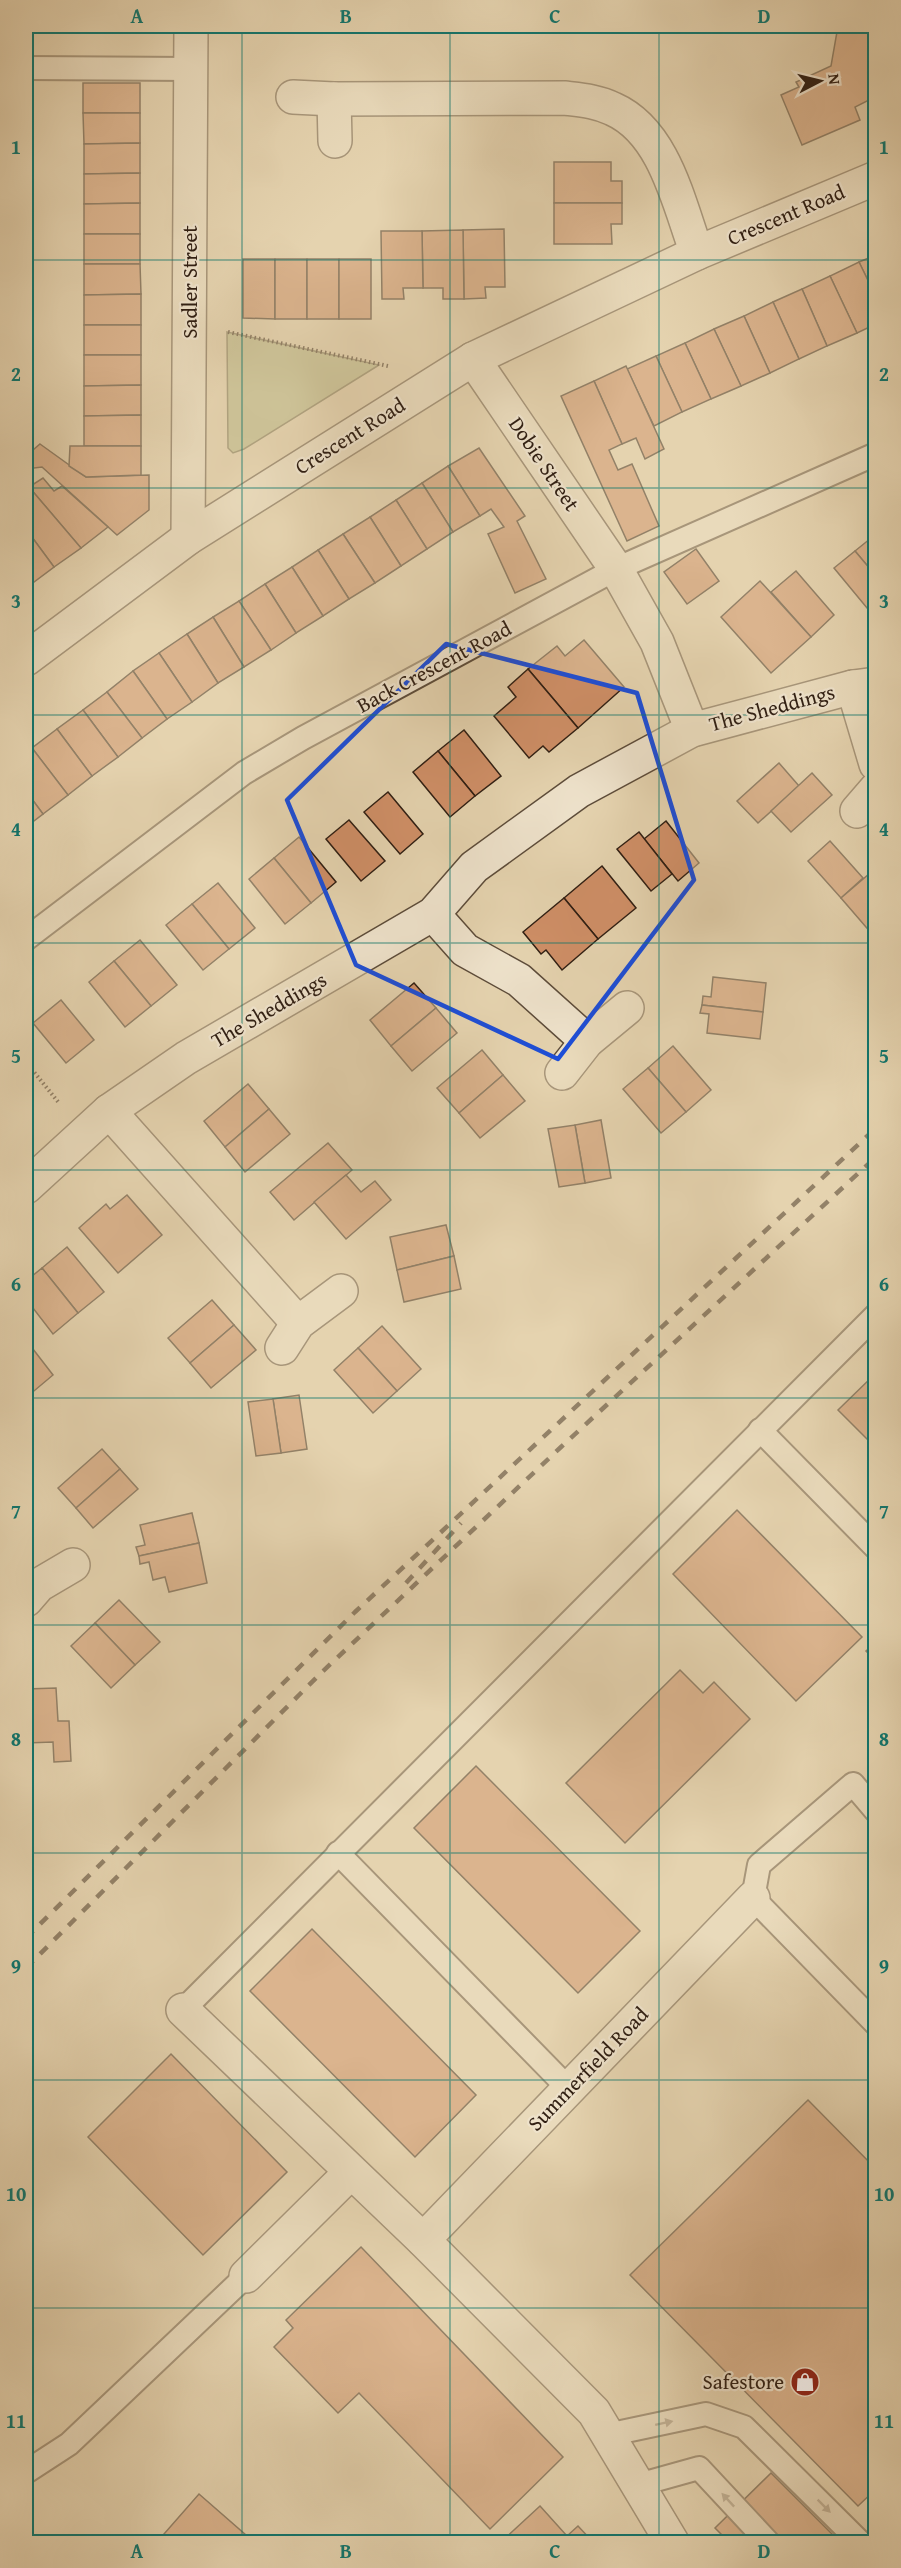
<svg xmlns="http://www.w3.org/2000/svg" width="901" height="2568" font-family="'Gentium Book Plus',serif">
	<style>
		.green { fill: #b9bb87; stroke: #746d4d; stroke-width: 1.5 }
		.building { fill: #cf8f67; stroke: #301f13; stroke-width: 1.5 }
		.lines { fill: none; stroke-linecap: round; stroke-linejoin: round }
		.service-casing { stroke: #5d4c3a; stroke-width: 26 }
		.minor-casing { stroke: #5d4c3a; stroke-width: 36 }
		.path { stroke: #301f13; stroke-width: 4; stroke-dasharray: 1.5 3; stroke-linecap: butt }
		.service { stroke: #eee2cb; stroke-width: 22 }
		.minor { stroke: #eee2cb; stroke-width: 33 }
		.rail { stroke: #301f13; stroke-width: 4.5; stroke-dasharray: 10 10; stroke-linecap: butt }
		.oneway { fill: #988a78 }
		.marked { fill: none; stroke: #1d4ed8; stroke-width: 4.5; stroke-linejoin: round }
		.grid { fill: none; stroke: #0f766e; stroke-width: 1.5; stroke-opacity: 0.55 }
		.labels { text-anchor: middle; stroke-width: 4.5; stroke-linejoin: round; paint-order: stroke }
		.street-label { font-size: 21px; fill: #301f13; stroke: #eee2cb }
		.poi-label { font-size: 21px; fill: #301f13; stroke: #eee2cb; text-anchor: end }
		.neatline { fill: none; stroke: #0f766e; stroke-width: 2 }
		.grid-label { font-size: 20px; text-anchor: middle; font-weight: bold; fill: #0f766e }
	</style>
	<rect width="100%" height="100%" fill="#e5d3af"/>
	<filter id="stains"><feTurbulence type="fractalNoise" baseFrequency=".00333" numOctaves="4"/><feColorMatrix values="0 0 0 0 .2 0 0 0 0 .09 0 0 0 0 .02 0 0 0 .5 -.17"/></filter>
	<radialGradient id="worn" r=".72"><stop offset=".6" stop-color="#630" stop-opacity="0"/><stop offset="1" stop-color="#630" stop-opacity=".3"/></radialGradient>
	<path class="green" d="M227,332L379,365L244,449L233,453L228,448Z"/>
	<g class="building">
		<path d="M838,26H876V79L871,99L855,107L860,120L802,145L781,95L799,87L796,82L831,66Z"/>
		<rect x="83" y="83" width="57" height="30"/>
		<path d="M83,113H140V143L84,144Z"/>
		<path d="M140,143V173L84,174V144Z"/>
		<path d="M554,162H611V181H622V203H554Z"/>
		<path d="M140,173V203L84,204V174Z"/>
		<path d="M140,203V234H84V204Z"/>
		<path d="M554,203H622V224H611L612,244H554Z"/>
		<path d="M504,229L505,287H485L486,298L464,299L463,230Z"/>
		<path d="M463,230L464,299H443V288H423L422,231Z"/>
		<path d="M381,231H422L423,288H403L404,299H382Z"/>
		<rect x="84" y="234" width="56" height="30"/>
		<path d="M876,255V297L859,262Z"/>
		<path d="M243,259H275V319L243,318Z"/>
		<rect x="275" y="259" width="32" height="60"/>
		<rect x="307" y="259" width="32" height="60"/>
		<rect x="339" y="259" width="32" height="60"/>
		<path d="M859,262L876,297V324L857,333L830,276Z"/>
		<path d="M84,264H140L141,294L84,295Z"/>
		<path d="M830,276L857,333L827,346L802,289Z"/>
		<path d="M802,289L827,346L799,359L773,302Z"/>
		<path d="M141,294V325H84V295Z"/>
		<path d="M773,302L799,359L770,373L744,316Z"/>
		<path d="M744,316L770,373L741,386L714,329Z"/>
		<rect x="84" y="325" width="57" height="30"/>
		<path d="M714,329L741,386L711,399L685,343Z"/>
		<path d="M685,343L711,399L682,412L656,356Z"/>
		<path d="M84,355H141V385L84,386Z"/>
		<path d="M656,356L682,412L654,426L627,369Z"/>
		<path d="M626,366L664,449L645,459L636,438L622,444L594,381Z"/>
		<path d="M594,381L622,444L609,450L618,470L632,464L659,526L627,541L561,396Z"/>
		<path d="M141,385V415L84,416V386Z"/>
		<path d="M141,415V446H84V416Z"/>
		<path d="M40,444L86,477L149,475V510L117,535L42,467L26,469V456Z"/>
		<path d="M70,446H141V475L86,477L69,466Z"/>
		<path d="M479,448L525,516L517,521L546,579L515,593L488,534L504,527L491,509L480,516L448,466Z"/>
		<path d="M448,466L480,516L453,532L422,483Z"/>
		<path d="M43,478L54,491L62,486L108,527L81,548L29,487Z"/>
		<path d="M422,483L453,532L427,549L396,500Z"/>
		<path d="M29,487L81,548L54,567L26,529V490Z"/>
		<path d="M396,500L427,549L401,566L370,517Z"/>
		<path d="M370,517L401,566L375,583L343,534Z"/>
		<path d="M26,529L54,567L26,588Z"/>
		<path d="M343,534L375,583L349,599L318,550Z"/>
		<path d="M876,534V576L855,551Z"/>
		<path d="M696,549L719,581L687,604L664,572Z"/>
		<path d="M318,550L349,599L323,616L292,567Z"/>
		<path d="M855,551L876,576V611L872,614L834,568Z"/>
		<path d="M292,567L323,616L296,633L265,584Z"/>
		<path d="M796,571L834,615L811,637L771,592Z"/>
		<path d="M760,581L811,637L771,673L721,617Z"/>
		<path d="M265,584L296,633L271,650L239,601Z"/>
		<path d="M239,601L271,650L244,667L213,617Z"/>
		<path d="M213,617L244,667L218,683L187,634Z"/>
		<path d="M187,634L218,683L192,702L159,653Z"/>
		<path d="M584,640L624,687L578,728L528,669L557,646L565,656Z"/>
		<path d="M159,653L192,702L167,719L133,671Z"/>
		<path d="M528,669L578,728L549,752L543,746L529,758L494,716L516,697L508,687Z"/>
		<path d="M133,671L167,719L142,738L107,692Z"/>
		<path d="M107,692L142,738L118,757L83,710Z"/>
		<path d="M83,710L118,757L92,776L57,729Z"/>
		<path d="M57,729L92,776L68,795L32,748Z"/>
		<path d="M464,730L501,776L475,796L438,751Z"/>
		<path d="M32,748L68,795L43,814L26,791V753Z"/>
		<path d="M438,751L475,796L450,817L413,772Z"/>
		<path d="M779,763L799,786L758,823L737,801Z"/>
		<path d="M812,773L832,795L791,832L771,811Z"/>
		<path d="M26,791L43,814L26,827Z"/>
		<path d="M388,792L423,834L400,854L364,812Z"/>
		<path d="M349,820L385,861L361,881L326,839Z"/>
		<path d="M666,821L699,863L678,881L644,839Z"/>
		<path d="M639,832L672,874L651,891L617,849Z"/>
		<path d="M299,837L336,882L311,903L274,858Z"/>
		<path d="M830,841L863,878L841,898L808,861Z"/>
		<path d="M274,858L311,903L285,924L249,879Z"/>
		<path d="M602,866L636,908L598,939L564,898Z"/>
		<path d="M876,868V931L872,934L841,898Z"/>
		<path d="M218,883L255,928L229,949L192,904Z"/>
		<path d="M564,898L598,939L562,970L546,950L541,954L523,932Z"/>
		<path d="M192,904L229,949L203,970L166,925Z"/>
		<path d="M140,940L177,985L151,1006L114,961Z"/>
		<path d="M114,961L151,1006L125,1027L89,982Z"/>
		<path d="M713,977L766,983L763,1012L702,1005L703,996L711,997Z"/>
		<path d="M414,983L436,1008L391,1046L370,1020Z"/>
		<path d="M61,1000L94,1040L66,1063L33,1023Z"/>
		<path d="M702,1005L763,1012L760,1039L707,1033L709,1014L700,1013Z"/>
		<path d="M436,1008L457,1033L412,1071L391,1046Z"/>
		<path d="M673,1046L711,1090L686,1112L648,1068Z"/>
		<path d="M482,1050L503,1075L459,1113L437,1088Z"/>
		<path d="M648,1068L686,1112L661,1133L623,1089Z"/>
		<path d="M503,1075L525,1101L480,1138L459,1113Z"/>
		<path d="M248,1084L269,1109L225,1147L204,1121Z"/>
		<path d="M269,1109L290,1134L245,1172L225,1147Z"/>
		<path d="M601,1120L611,1178L585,1183L575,1125Z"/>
		<path d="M575,1125L585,1183L559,1187L548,1129Z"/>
		<path d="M328,1143L352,1170L294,1220L270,1192Z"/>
		<path d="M346,1175L361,1192L375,1181L391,1200L346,1239L314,1202Z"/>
		<path d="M127,1195L162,1235L118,1273L79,1228L106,1204L110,1209Z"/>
		<path d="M446,1225L454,1256L397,1270L390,1237Z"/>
		<path d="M67,1247L104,1292L78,1313L42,1268Z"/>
		<path d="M454,1256L461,1289L404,1302L397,1270Z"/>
		<path d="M42,1268L78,1313L53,1334L26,1299V1281Z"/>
		<path d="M212,1300L234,1325L190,1363L168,1338Z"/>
		<path d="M234,1325L256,1350L211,1388L190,1363Z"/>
		<path d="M382,1326L421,1369L397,1391L358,1348Z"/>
		<path d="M26,1340L53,1375L28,1396L26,1393Z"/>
		<path d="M358,1348L397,1391L373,1413L334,1370Z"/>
		<path d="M876,1373V1448L838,1410Z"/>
		<path d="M299,1395L307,1449L281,1453L273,1399Z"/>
		<path d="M273,1399L281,1453L256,1456L248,1402Z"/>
		<path d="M102,1449L120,1469L76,1508L58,1488Z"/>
		<path d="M120,1469L138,1489L93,1528L76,1508Z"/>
		<path d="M737,1510L862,1637L796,1701L673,1574Z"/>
		<path d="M192,1513L199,1543L139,1556L136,1547L145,1545L140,1525Z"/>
		<path d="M199,1543L207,1583L169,1592L165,1577L153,1580L149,1562L140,1564L139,1556Z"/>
		<path d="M119,1600L160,1642L135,1665L95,1623Z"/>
		<path d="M95,1623L135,1665L111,1688L71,1646Z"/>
		<path d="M876,1642V1661L866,1651Z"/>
		<path d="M680,1670L703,1693L714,1682L750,1719L625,1843L566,1783Z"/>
		<path d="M56,1688L58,1721H69L71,1761L54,1762L53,1742L26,1743V1689Z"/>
		<path d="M476,1766L640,1931L578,1993L414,1828Z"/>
		<path d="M312,1929L476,2095L415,2157L250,1991Z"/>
		<path d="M171,2054L287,2172L203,2255L88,2137Z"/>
		<path d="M808,2100L876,2169V2489L858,2506L630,2275Z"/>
		<path d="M361,2247L563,2457L490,2529L359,2393L338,2413L274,2347L293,2328L286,2320Z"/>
		<path d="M771,2473L840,2542H729L715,2528Z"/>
		<path d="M199,2494L254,2542H157Z"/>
		<path d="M540,2506L567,2536L578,2526L593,2542H501Z"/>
	</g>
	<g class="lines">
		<g class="service-casing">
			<g id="service">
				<path d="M26,68L191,69"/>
				<path d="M26,939L244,773L303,738L616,569L876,454"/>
				<path d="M760,1430L876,1548"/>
				<path d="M876,1811L853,1784L759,1865L753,1898L876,2024"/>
				<path d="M338,1853L568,2088"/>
				<path d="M183,2010L876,1315"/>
				<path d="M607,2435L706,2414L744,2427L860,2542"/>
				<path d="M26,2472L69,2444L246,2276"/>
				<path d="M638,2485L699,2468L768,2542"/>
			</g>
		</g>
		<g class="minor-casing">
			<g id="minor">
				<path d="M293,97L334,99L564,98C581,100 597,101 613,109C665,132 679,205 697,253"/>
				<path d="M334,99L335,141"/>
				<path d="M473,359L616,569L657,642L692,730"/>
				<path d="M188,538L191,26"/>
				<path d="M26,659L188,538L473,359L697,253L876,178"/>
				<path d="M853,687L876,764"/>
				<path d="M857,811L876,789"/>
				<path d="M433,914L465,950L519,980L587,1041"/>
				<path d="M562,1073L587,1041L627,1008"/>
				<path d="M109,1111L298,1323"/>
				<path d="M26,1187L109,1111L186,1058L433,914L474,867L579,791L692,730L853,687L876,684"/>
				<path d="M282,1348L298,1323L341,1291"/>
				<path d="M26,1600L39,1585L73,1565"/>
				<path d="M183,2010L423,2240L594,2412L672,2542"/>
				<path d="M423,2240L753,1898"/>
				<path d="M246,2276L351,2172"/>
			</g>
		</g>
		<g class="path">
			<path d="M228,332L388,366"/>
			<path d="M26,1062L59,1103"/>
		</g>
		<use href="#service" class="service"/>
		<use href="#minor" class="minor"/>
		<g class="rail">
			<path d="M406,1583L461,1523"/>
			<path d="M26,1938L355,1612L876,1128"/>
			<path d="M26,1968L321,1673L561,1447L876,1157"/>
		</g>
	</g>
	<defs><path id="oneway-solid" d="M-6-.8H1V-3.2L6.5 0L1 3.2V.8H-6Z" transform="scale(1.5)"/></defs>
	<g class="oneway">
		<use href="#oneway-solid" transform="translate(664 2423) rotate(-12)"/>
		<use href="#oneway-solid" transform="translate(728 2500) rotate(-133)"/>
		<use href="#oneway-solid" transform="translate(824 2506) rotate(45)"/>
	</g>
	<path d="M0 0H901V2568H0ZM446,644L637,693L694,880L558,1059L356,965L287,800Z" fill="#e5d3af" fill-opacity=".55" fill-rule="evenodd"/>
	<path class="marked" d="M446,644L637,693L694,880L558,1059L356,965L287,800Z"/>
	<path class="grid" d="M242,26V2542M450,26V2542M659,26V2542M26,260H876M26,488H876M26,715H876M26,943H876M26,1170H876M26,1398H876M26,1625H876M26,1853H876M26,2080H876M26,2308H876"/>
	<defs>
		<g id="shop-disc" transform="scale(1.5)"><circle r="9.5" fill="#8f2418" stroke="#eee2cb"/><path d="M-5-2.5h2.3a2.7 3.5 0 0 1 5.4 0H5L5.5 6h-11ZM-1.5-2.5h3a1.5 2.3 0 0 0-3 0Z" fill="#fff"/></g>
	</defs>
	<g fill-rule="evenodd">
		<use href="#shop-disc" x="805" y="2382"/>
	</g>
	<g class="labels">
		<g class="street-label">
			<text transform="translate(786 215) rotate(-23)" y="7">Crescent Road</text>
			<text transform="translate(190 282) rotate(-90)" y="7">Sadler Street</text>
			<text transform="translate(350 436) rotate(-32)" y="7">Crescent Road</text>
			<text transform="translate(544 464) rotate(56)" y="7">Dobie Street</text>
			<text transform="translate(434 667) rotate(-28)" y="7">Back Crescent Road</text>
			<text transform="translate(772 708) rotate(-15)" y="7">The Sheddings</text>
			<text transform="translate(269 1010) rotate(-30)" y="7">The Sheddings</text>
			<text transform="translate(588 2069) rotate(-46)" y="7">Summerfield Road</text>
		</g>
		<g class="poi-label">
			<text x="784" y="2389">Safestore</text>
		</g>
	</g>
	<rect width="901" height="2568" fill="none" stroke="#e5d3af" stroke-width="66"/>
	<g transform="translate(820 81) rotate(83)" stroke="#eee2cb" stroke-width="4.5" paint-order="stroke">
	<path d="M0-4.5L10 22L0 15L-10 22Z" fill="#301f13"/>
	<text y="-9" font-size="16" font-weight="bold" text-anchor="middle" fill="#301f13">N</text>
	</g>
	<rect x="33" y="33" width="835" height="2502" class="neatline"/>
	<g class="grid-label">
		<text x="137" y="23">A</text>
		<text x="346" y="23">B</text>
		<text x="555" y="23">C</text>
		<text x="764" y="23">D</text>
		<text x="16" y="154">1</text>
		<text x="884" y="154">1</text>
		<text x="16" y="381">2</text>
		<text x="884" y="381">2</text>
		<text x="16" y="608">3</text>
		<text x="884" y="608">3</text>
		<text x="16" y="836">4</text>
		<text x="884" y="836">4</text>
		<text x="16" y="1063">5</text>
		<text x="884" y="1063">5</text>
		<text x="16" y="1291">6</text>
		<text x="884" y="1291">6</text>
		<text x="16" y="1518">7</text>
		<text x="884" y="1518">7</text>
		<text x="16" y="1746">8</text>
		<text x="884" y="1746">8</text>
		<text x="16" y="1973">9</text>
		<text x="884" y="1973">9</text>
		<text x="16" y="2201">10</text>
		<text x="884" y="2201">10</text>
		<text x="16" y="2428">11</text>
		<text x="884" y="2428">11</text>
		<text x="137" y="2558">A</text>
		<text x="346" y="2558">B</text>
		<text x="555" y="2558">C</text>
		<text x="764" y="2558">D</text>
	</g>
	<rect width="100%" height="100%" filter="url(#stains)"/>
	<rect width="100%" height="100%" fill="url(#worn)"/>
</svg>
